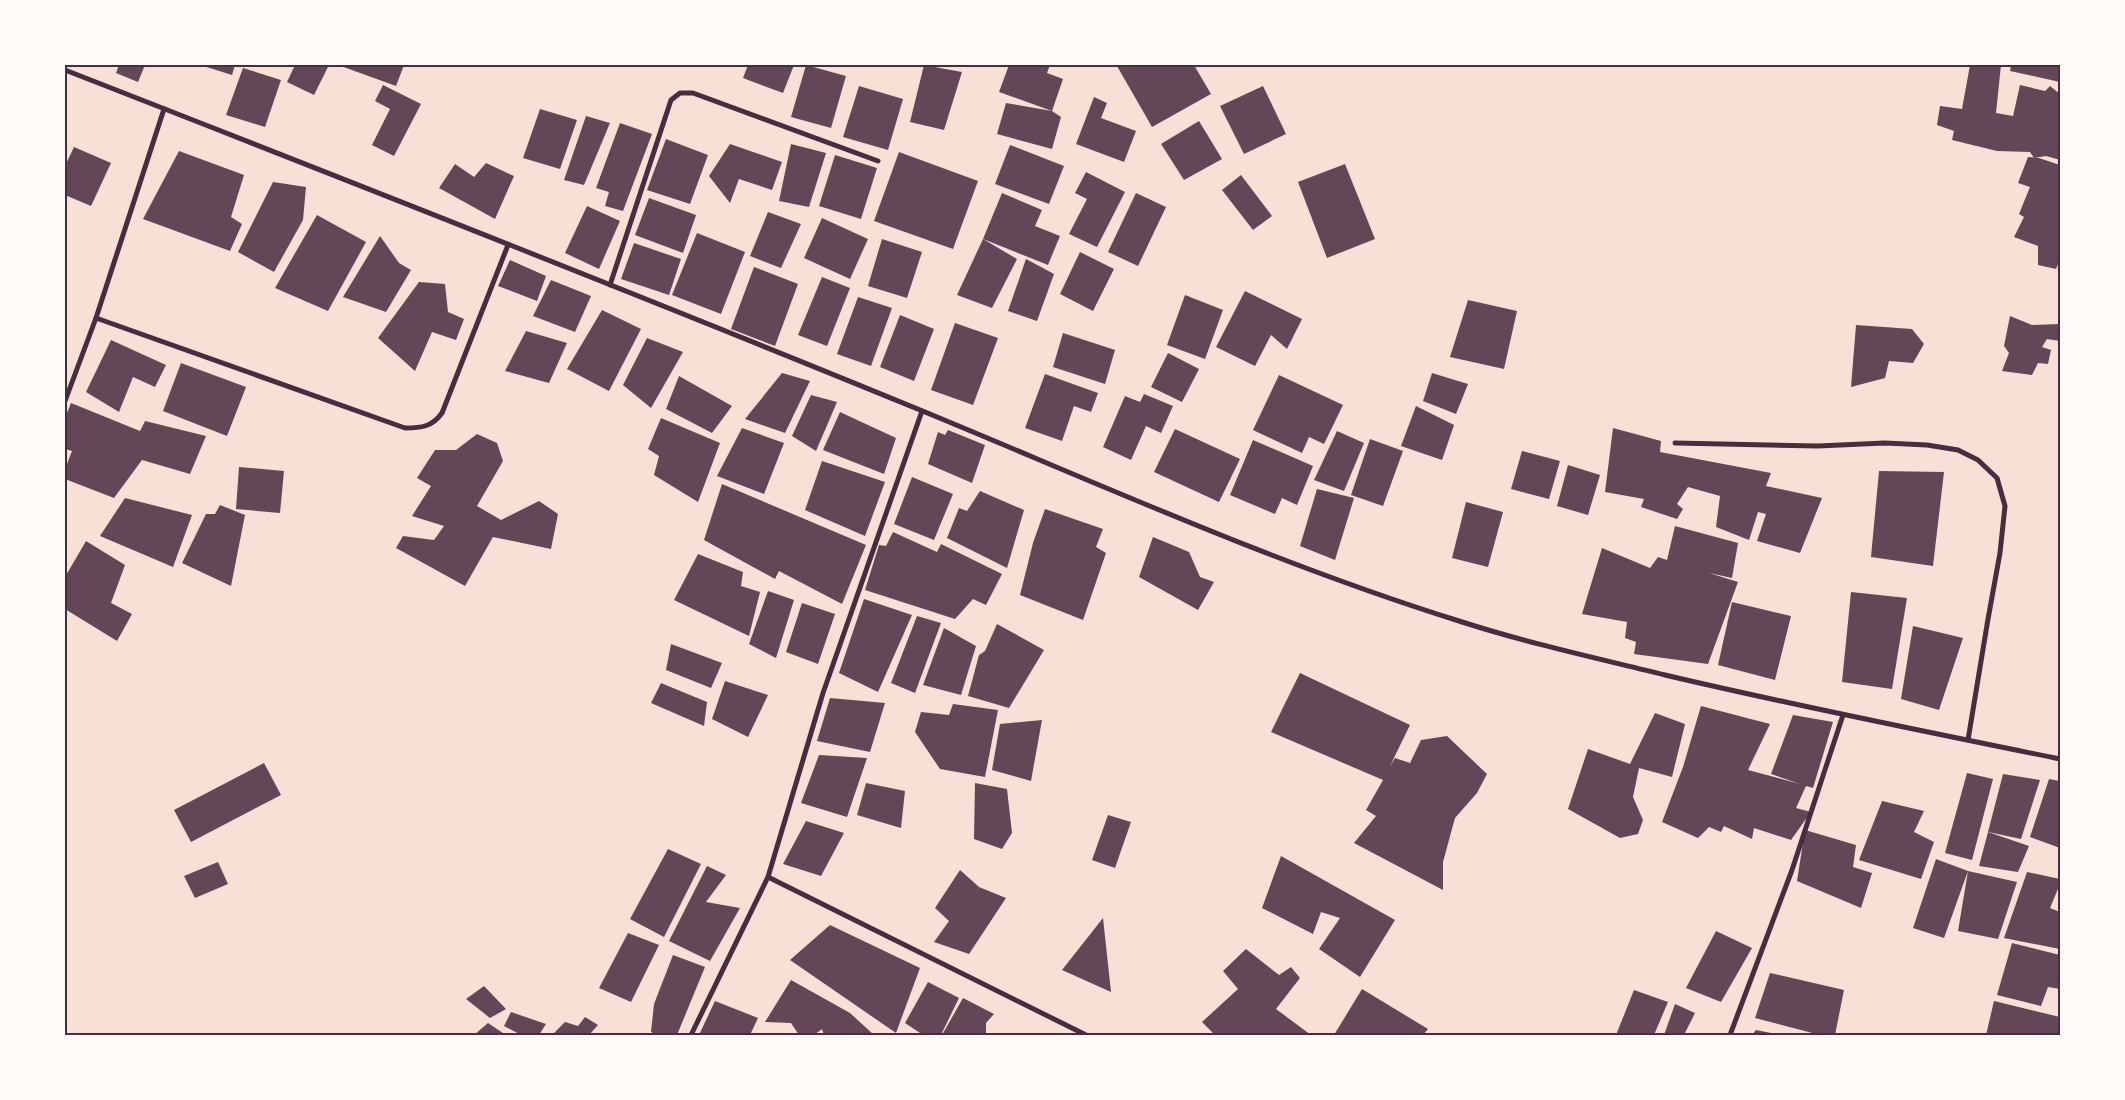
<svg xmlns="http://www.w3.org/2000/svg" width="2125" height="1100" font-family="Overpass,sans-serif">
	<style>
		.building { fill: #644757 }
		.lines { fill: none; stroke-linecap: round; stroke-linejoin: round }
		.minor { stroke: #4a2c40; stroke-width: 5 }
		.neatline { fill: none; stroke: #4a2c40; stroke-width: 2 }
	</style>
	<rect width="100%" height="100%" fill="#f7e1d7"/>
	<g class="building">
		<path d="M119,65H145L138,82L116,73Z"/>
		<path d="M200,65H235L232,75Z"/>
		<path d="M295,65H329L314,95L287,82Z"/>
		<path d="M338,65H404L396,86Z"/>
		<path d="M748,65H794L783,93L743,78Z"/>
		<path d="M806,65L846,76L831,128L791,117Z"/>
		<path d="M924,65L962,72L944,130L910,122Z"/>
		<path d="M1009,65H1050L1047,73L1063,79L1052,111L1061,117L1052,149L997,134L1006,103L1052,111L999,92Z"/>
		<path d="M1120,65H1194L1211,94L1152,127L1117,66Z"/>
		<path d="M1970,65H2001L1996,113L2013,116L2020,85L2045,91L2050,86L2060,94V160L2046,156L2034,158L2030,152L1997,151L1952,140L1954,131L1937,125L1940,106L1962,109Z"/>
		<path d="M2011,65H2060V82L2010,71Z"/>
		<path d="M243,68L281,80L265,127L226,115Z"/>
		<path d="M383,85L421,104L394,156L372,145L390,109L375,101Z"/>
		<path d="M859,86L903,99L888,150L843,137Z"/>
		<path d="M1263,86L1286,134L1244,154L1220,106Z"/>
		<path d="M1094,97L1107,103L1101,118L1136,131L1124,162L1076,144Z"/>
		<path d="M540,109L577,120L560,169L523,158Z"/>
		<path d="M586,116L610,123L584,185L564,180Z"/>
		<path d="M1199,121L1222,159L1184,180L1161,144Z"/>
		<path d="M620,123L652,134L623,211L605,206L609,192L596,188Z"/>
		<path d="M666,139L708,155L690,204L647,190Z"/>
		<path d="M730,144L782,162L772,190L739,179L730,203L709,176Z"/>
		<path d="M791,144L826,153L809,207L779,201Z"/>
		<path d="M1010,145L1064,166L1049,204L995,184Z"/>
		<path d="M74,147L111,163L91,206L65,195V166Z"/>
		<path d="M179,151L244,175L231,217L242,224L230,251L143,219Z"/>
		<path d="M899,152L978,181L953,249L874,221Z"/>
		<path d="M835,155L877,168L861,219L819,206Z"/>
		<path d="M2028,157L2039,158L2060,165V260L2056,269L2038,265V246L2014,237L2024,217L2019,214L2030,187L2018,183Z"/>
		<path d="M486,163L514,176L495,219L439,188L455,164L474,177Z"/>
		<path d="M1345,164L1375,239L1327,258L1298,182Z"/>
		<path d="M1086,172L1125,192L1097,247L1069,234L1087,199L1075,193Z"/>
		<path d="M1241,175L1272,216L1253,230L1222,190Z"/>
		<path d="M273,182L306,187L303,220L274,272L238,252Z"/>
		<path d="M1002,193L1042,210L1035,226L1060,236L1048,265L983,239Z"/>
		<path d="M1136,193L1166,207L1138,266L1108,252Z"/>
		<path d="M649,198L696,215L683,253L635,235Z"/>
		<path d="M587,206L620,221L599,269L565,253Z"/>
		<path d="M768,212L801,224L781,268L750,256Z"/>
		<path d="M317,215L366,242L328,311L275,288Z"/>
		<path d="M822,218L868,239L850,279L804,258Z"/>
		<path d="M697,233L745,252L721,314L672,295Z"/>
		<path d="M380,236L399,263L411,270L386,312L343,297Z"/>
		<path d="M882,239L922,252L907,298L868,286Z"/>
		<path d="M983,239L1017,259L992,308L957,295Z"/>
		<path d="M634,243L681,259L669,295L621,279Z"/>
		<path d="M1080,252L1114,269L1093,311L1060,294Z"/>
		<path d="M1026,259L1054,274L1037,321L1008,311Z"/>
		<path d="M510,260L546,276L537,301L498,286Z"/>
		<path d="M754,267L798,284L775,346L731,329Z"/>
		<path d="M822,277L850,288L827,346L798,335Z"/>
		<path d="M551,280L591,296L575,332L533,316Z"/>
		<path d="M419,282L445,284L448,312L464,319L456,340L432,332L415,371L378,338Z"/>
		<path d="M1245,291L1302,319L1287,349L1271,335L1255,366L1216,347Z"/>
		<path d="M1185,295L1223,310L1205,359L1167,345Z"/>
		<path d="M858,297L892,308L871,366L837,354Z"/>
		<path d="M1468,300L1517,311L1504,369L1450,357Z"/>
		<path d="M602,310L641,329L609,391L567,369Z"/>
		<path d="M900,315L934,329L914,381L880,367Z"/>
		<path d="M2010,316L2032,325L2060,324V341L2047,339L2042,347L2051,350L2048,364L2038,363L2032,375L2002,371L2009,353L2004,346Z"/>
		<path d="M955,323L998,338L973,405L931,390Z"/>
		<path d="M1856,325L1912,329L1924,344L1913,363L1889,361L1885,378L1851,387Z"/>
		<path d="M526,331L567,343L549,383L505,371Z"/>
		<path d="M1063,333L1115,350L1105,384L1053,367Z"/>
		<path d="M647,338L683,352L651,408L623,385Z"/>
		<path d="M111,340L166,365L155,387L133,377L119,412L86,392Z"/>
		<path d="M1168,353L1199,369L1182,402L1151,387Z"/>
		<path d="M181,363L246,387L227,436L163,411Z"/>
		<path d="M782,373L810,381L785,433L745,419Z"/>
		<path d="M1432,373L1468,384L1456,414L1423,401Z"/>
		<path d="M1045,374L1098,393L1091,412L1074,406L1062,441L1025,428Z"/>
		<path d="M1279,375L1343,405L1324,444L1309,437L1302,453L1253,430Z"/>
		<path d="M679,376L732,406L712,433L666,409Z"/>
		<path d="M1144,394L1173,406L1161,433L1146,426L1131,460L1103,447L1125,396L1140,402Z"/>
		<path d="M811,395L837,402L816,451L792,436Z"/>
		<path d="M71,403L140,431L145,421L206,436L190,474L142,460L114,498L65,479V469L72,451L65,449V418Z"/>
		<path d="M1416,406L1454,425L1442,460L1401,446Z"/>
		<path d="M840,412L896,438L884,474L823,450Z"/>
		<path d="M661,418L720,443L698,502L654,475L659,456L648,449Z"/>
		<path d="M742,428L784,443L764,494L717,476Z"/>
		<path d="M1613,428L1661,441L1660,452L1771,473L1766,486L1822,498L1800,553L1757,541L1766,514L1758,512L1749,540L1716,527L1720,496L1688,487L1677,504L1683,509L1677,519L1641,507L1644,499L1605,492Z"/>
		<path d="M1175,429L1240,459L1219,502L1154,472Z"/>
		<path d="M948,430L985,445L972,483L928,464L938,432L945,435Z"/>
		<path d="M1337,431L1364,443L1344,491L1314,480Z"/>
		<path d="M477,434L497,443L503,461L477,506L501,520L539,501L558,514L551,549L493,537L465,586L396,548L403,536L434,540L444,526L412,516L431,486L417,478L435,450H456Z"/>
		<path d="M1370,439L1403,451L1383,506L1351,495Z"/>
		<path d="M1253,440L1313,466L1297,505L1282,498L1275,514L1230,495Z"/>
		<path d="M1522,451L1560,461L1549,499L1511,489Z"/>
		<path d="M822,461L885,482L865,536L805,510Z"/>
		<path d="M1568,465L1600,475L1588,515L1557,506Z"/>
		<path d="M239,467L284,471L280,513L236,509Z"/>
		<path d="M1879,471L1944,472L1933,566L1871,557Z"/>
		<path d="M912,477L953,494L934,540L894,524Z"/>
		<path d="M722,484L866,545L842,604L779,571L775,579L704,540Z"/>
		<path d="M1317,489L1354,498L1335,560L1300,546Z"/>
		<path d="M980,491L1024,510L1007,568L947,538L959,508L967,511Z"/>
		<path d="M125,498L192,515L173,567L100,536Z"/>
		<path d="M1466,502L1503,512L1488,567L1452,558Z"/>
		<path d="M220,505L245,515L231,586L182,563L206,514H215Z"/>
		<path d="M1045,509L1103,529L1096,547L1106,553L1083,620L1020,595L1033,543Z"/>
		<path d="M1675,526L1738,543L1732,578L1709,573L1738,582L1708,664L1634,654L1636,642L1625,638L1627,622L1582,614L1602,548L1650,568L1658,557L1667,560Z"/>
		<path d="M893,532L937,552L941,544L1002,574L986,605L973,599L955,619L865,590L879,545L886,546Z"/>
		<path d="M1153,537L1189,552L1200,577L1214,582L1198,610L1139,577Z"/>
		<path d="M86,541L125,565L111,603L132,614L117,641L65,609V577Z"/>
		<path d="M698,554L743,572L741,586L760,592L749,636L674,600Z"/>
		<path d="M768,591L794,600L776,658L749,644Z"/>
		<path d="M1851,592L1907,598L1892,689L1842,682Z"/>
		<path d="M864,599L912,615L878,692L839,673Z"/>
		<path d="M1732,602L1791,616L1775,680L1718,665Z"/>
		<path d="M802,603L835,614L818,664L786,652Z"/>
		<path d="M917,616L941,623L915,693L891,683Z"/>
		<path d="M997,624L1044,650L1009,708L968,696L979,655L985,651Z"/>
		<path d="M1913,626L1963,638L1939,710L1901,699Z"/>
		<path d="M944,628L976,646L961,695L923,685Z"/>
		<path d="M671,644L722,663L711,688L666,670Z"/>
		<path d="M1300,673L1410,725L1390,766L1395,758L1410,763L1421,740L1447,736L1487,774L1477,793L1455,818L1443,862V890L1354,843L1376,816L1366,810L1383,780L1271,732Z"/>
		<path d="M725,681L768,695L748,737L712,719Z"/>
		<path d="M661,683L707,702L704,726L651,703Z"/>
		<path d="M830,698L885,703L870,752L817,741Z"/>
		<path d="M953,704L998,710L985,777L940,769L915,732L921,712L949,715Z"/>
		<path d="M1701,706L1770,724L1748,770L1800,784L1771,774L1793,715L1833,722L1813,788L1806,786L1796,808L1811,812L1791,840L1754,828L1752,839L1724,826L1721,832L1709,827L1698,838L1662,822L1683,767Z"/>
		<path d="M1655,713L1685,724L1672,777L1639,768L1633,797L1643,820L1638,834L1620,838L1568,809L1588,749L1630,764Z"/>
		<path d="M1042,720L1031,781L992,770L1000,724Z"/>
		<path d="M819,755L867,758L847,817L801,803Z"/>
		<path d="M264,763L281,795L191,842L174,810Z"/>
		<path d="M1967,773L1993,779L1972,860L1945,853Z"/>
		<path d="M2003,774L2040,780L2021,839L1988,832Z"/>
		<path d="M2049,779L2060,781V848L2030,837Z"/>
		<path d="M866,783L905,791L901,828L857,815Z"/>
		<path d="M975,783L1007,789L1012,833L1002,849L974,839Z"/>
		<path d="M1882,801L1924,811L1914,832L1934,842L1921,879L1859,860Z"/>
		<path d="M1108,815L1131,822L1115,868L1092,860Z"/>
		<path d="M806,821L844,833L821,876L783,864Z"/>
		<path d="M1805,830L1856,845L1853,867L1872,873L1861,908L1797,881Z"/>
		<path d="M1988,832L2029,846L2018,872L1979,866Z"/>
		<path d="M668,849L701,864L664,937L630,919Z"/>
		<path d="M1281,856L1395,920L1360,977L1319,949L1340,918L1321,912L1313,934L1262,908Z"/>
		<path d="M1936,859L1968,871L2017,882L1998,939L1958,931L1968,871L1944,938L1913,928Z"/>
		<path d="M218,862L228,884L195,898L184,876Z"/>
		<path d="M707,866L726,875L706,902L740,908L710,961L669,941Z"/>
		<path d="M960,870L979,887L1006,898L969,954L934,942L949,921L935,908Z"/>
		<path d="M2027,872L2060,879V884L2050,908L2060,912V949L2004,938Z"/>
		<path d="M1103,918L1111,992L1062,970Z"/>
		<path d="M830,925L920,968L896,1033L790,960Z"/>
		<path d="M1716,931L1752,948L1721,1002L1686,988Z"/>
		<path d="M628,933L659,945L631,1002L599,988Z"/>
		<path d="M2012,943L2060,955V989L2048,987L2041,1006L1997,995Z"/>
		<path d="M1246,949L1279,975L1291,967L1300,978L1276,1009L1311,1035H1215L1202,1022L1238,989L1223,971Z"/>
		<path d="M673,955L705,967L677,1035H657L651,1032L654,1004Z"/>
		<path d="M1770,973L1844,990L1835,1035H1820L1755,1018Z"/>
		<path d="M791,980L850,1013L874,1035H824L822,1029L814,1035H799L791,1023L765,1022Z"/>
		<path d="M928,982L959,998L941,1035H923L905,1023Z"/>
		<path d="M484,986L506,1009L490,1018L466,999Z"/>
		<path d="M1362,989L1428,1029L1423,1035H1334Z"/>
		<path d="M1634,990L1668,1002L1654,1035H1616Z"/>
		<path d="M963,998L994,1014L986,1023V1035H942Z"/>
		<path d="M715,1001L758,1018L750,1035H699Z"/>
		<path d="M1994,1001L2060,1017L2059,1035H1986Z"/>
		<path d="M1675,1004L1695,1013L1684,1035H1664Z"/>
		<path d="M511,1012L546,1024L539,1035H521L504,1026Z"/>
		<path d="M585,1017L598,1025L589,1035H552L565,1022L578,1026Z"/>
		<path d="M488,1023L506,1035H474Z"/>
		<path d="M1756,1030L1776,1034V1035H1752Z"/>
	</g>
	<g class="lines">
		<g class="minor">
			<path d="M65,70C352,182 640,295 925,412C1102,485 1276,564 1459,621C1527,643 1596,658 1665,675C1796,706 1928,732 2060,759"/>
			<path d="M610,285L671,100L680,93H693L878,161"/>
			<path d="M96,318L405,428C421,428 432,427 442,413L508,245"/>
			<path d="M65,401L96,318L164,109"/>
			<path d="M1675,443L1818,446L1885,443L1927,445L1958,450L1978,460L1997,478L2005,506L2000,553L1988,619L1968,740"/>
			<path d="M768,877L1086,1035"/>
			<path d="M691,1035L768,877L823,693L922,411"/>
			<path d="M1730,1035L1792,870L1843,715"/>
		</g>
	</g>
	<rect width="2125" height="1100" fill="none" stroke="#fffaf5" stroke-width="132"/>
	<rect x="66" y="66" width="1993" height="968" class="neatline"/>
</svg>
